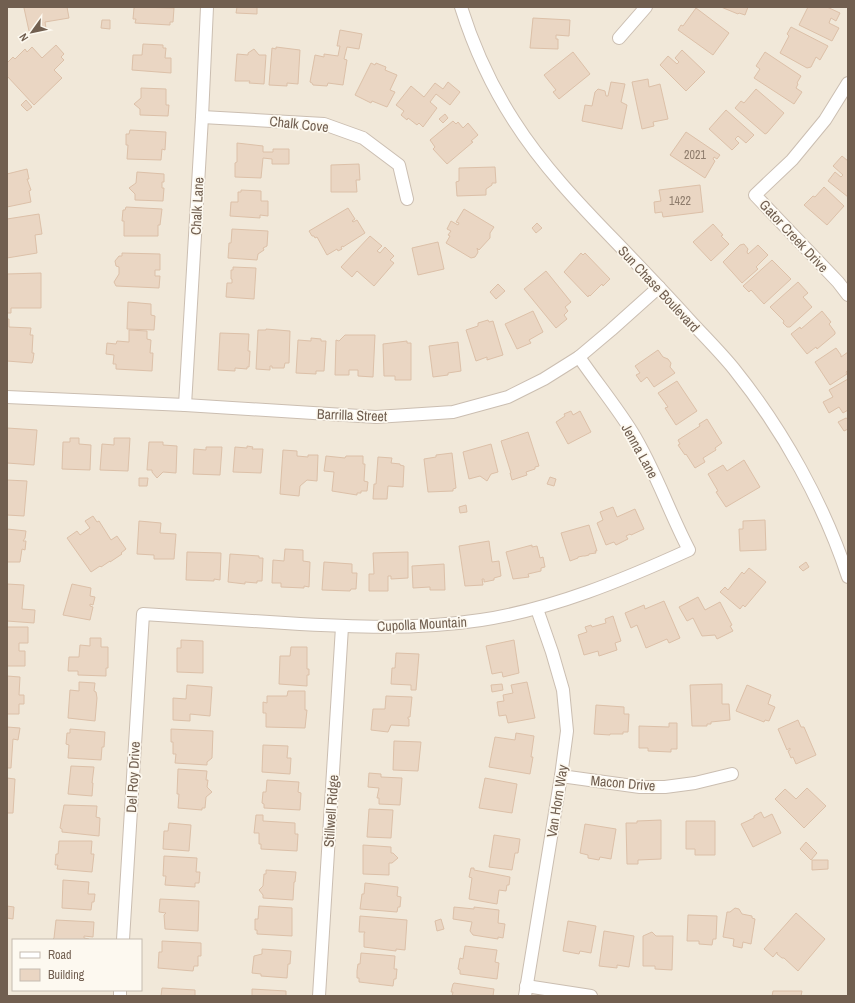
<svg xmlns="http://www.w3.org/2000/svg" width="855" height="1003" font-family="'Archivo Narrow',sans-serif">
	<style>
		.residential { fill: #f1e8d9; fill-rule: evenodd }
		.building { fill: #ead6c3; stroke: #dcc0a8 }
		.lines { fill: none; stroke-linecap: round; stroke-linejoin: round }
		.street-casing { stroke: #cbbeb1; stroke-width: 14 }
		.street { stroke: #fff; stroke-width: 12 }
		.labels { text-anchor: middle; stroke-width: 3.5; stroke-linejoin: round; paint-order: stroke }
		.number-label { font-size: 12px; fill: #8f7d6d }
		.street-label { font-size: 14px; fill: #715f50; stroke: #fdf9f0 }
	</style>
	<rect width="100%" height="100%" fill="#faf5ea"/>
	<path class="residential" d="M7,7H848V996H7ZM13,940H141V990H13Z"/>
	<g class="building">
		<path d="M25,7H67L69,18L45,22L46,28L29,31L24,8Z"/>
		<path d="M137,7L174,8L173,22H170V25L135,23L136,19H133L134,8Z"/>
		<path d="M237,7H257V14L236,13Z"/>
		<path d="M721,7H748L745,15L739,13L738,14Z"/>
		<path d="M808,7H827L840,13L836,21L831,18L829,23L839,28L832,41L799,25Z"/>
		<path d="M696,8L729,33L713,55L678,30L681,25L683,26Z"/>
		<path d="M533,18L570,20L569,36L556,35V39H558V49L530,48Z"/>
		<path d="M102,20H110V29L101,28Z"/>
		<path d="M791,27L828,46L820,60L816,57L811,67L807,68L780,53L789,36L787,34Z"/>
		<path d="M340,30L362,34L359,49L347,47L344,59L347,60L343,85L328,83L327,86L313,85L312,83L310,82L315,55L324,57V54L338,56L340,46H337Z"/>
		<path d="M143,44L163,45V48H166L165,58H171V73L132,70L133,55H142Z"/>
		<path d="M56,45L64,54L61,57L64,60L54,70L62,78L34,105L7,76V63L13,57L15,59L25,49L27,52L32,47L42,58Z"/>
		<path d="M276,47L300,50L298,84L287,83V86L269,85L272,48L276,49Z"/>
		<path d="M254,49L259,55H266L264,84L249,83L250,81H235L237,54L248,55V53Z"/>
		<path d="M682,50L705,72L686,91L660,65L668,56L677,64L679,62L675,58Z"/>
		<path d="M573,52L590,74L559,99L553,92L556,90L544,75Z"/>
		<path d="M765,52L801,76L797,83L798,84L796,88L802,92L794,104L754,78L760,69L756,66Z"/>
		<path d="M371,63L375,65L376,63L386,67L385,70L397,75L390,90L395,92L387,107L372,101L371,103L355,95Z"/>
		<path d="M648,79L649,87L660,84L668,119L653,122L654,126L642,129L632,82Z"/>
		<path d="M448,82L460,92L450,105L436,94L430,102L437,108L423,127L419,123L417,125L408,118L407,120L401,115L404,111L396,105L411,86L424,97L435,83L443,89Z"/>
		<path d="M611,82L625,84L621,102L627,105L622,129L582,121L585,105L592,106L595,92L598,89L605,91L606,96H608Z"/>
		<path d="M141,88L166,89V105H169L168,116L140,115V109L134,104L141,98Z"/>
		<path d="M756,89L784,113L767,133L765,134L735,108L741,101L744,103Z"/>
		<path d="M26,100L32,107L27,111L21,105Z"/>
		<path d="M726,110L754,135L746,143L738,136L735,139L739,143L732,150L709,129Z"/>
		<path d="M445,114L448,118L443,123L439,119Z"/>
		<path d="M453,121L456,124L458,122L463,128L468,123L478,135L471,141L473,142L447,164L433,149L435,147L430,140Z"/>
		<path d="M130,130L166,132L165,150L162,149L161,160L127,159L128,145H126V134H129Z"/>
		<path d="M686,132L720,155L717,159L714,157L713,159L715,161L705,178L670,155Z"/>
		<path d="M237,143L263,146V152H273V149H289V164H272V159L263,158L261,178L235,177V163L237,162Z"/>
		<path d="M842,156L848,161V197L828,181L835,172L841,177L843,175L833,166Z"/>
		<path d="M359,164L360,180H356L357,192H331V165Z"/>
		<path d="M495,167L496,183H492V185L486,189V195L457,196L456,182L459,181V168Z"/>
		<path d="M27,169L29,179H27L31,190L29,191L31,202L7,207V174Z"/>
		<path d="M137,172L164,174V182H162V188H164L163,201L135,200V194L129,188L136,183Z"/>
		<path d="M700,185L703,212L663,217L662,212L655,213L654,202L661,201L659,190Z"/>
		<path d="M824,187L844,206L827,225L804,205L813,196L815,197Z"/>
		<path d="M241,190L261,191V201H268V216L260,215V218L230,216L231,202H238V192H241Z"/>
		<path d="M126,207L162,209L160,225H158V236H124V221H122L123,210H125Z"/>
		<path d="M348,208L355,219L352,221L353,222L357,220L365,233L343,247V246L341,247L342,249L338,251L337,249L327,255L317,237L315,238L314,236H312L309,231Z"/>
		<path d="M464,209L494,227L490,233V238L479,250L477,248L478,252L477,254L475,257L471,258L446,243L450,236L448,235L451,231L447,229L451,221L458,225L459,223L456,222Z"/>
		<path d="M39,214L42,234L35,235L37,253L7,258V219Z"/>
		<path d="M537,223L542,228L536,233L532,228Z"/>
		<path d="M713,224L723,235L721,236L729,244L711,261L693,242Z"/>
		<path d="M232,229L268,231L267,246L263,248L264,250L258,254L257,260L228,258L229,243H231Z"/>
		<path d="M370,236L382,246L377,251L380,253L385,247L394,256L390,260L394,263L374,286L357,271L352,277L341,267Z"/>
		<path d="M438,242L444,269L418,275L412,248Z"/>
		<path d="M744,244L748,249L747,252L748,254L758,245L768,255L756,267L758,269L742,283L723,262L740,245Z"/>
		<path d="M122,253L160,254V270H155V276H160L159,288L116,286L114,282L119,274V267L116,266L115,261L119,256H122Z"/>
		<path d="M581,253L583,255L585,253L610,279L603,286L602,284L590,296L589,295L588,297L564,272Z"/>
		<path d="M772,260L791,279L764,304L751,290L749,292L743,286Z"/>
		<path d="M233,267L256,268L254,299L226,297L227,283H232V279H231V270H233Z"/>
		<path d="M546,271L571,302L565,307L568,311L564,315L567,319L556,328L524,289Z"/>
		<path d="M41,273V308H11V313H7V274Z"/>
		<path d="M798,282L808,293L803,297L812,307L790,327H787L783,323L784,321L770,307Z"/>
		<path d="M498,284L505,291L496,299L490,292Z"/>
		<path d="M128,302L151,304V315L155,316L154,330L127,329Z"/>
		<path d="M533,311L543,332L529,340L531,343L517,349L505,324Z"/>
		<path d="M822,311L831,322L829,324L835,332V334L817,349L816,347L807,354L791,334L800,327L801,329Z"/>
		<path d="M7,319H9V327L31,328L30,335H33L32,353H34L33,360L32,363L7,361Z"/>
		<path d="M488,320L489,322L493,321L503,355L487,360V357L476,361L466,330L478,326V323Z"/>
		<path d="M266,329L290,331L289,363H285L284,368H272V366H270V370L256,369L258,330H266Z"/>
		<path d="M129,330L147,331V339L151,340L150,353H153L152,371L116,369V364H113L114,355L106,354L107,343L116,344L117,341L129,342Z"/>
		<path d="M220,333L249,334L248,351H250L249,367H247V369L235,368V371L218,370Z"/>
		<path d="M345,335H375L373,377L358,376V370H349V375H335L336,340L339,341Z"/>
		<path d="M311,338L321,339V341H326L324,371H316V374L296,373L298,340L311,341Z"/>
		<path d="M407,341V343H411V380H395V376H384L383,344Z"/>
		<path d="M458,342L461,371L448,373V375L433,377L429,346Z"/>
		<path d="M836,348L841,355V357L848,352V370L846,372L847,374L830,385L815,362Z"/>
		<path d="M658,350L663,357L668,359L671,363L670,367L675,373L654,387L647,377L641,382L636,375L640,373L635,366Z"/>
		<path d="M848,379V410L843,413L839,407L829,413L823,402L833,397L829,390Z"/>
		<path d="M677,381L697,411L676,425L665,408L668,407L658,393Z"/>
		<path d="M571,411L573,415L580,411L591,432L568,444L556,422L565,416L564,414Z"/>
		<path d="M846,418L848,419V429L844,431L838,422Z"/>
		<path d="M707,419L722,443L715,448L716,450L703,458L705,462L695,468L686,454L685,455L678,445L680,444L678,440L700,426L699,424Z"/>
		<path d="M7,428L37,430L34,465L7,463Z"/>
		<path d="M528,432L539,466L535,467V469L526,472L527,475L512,480L510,473H511L501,441Z"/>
		<path d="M70,438H79V444L91,445L90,470L62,469L63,442H70Z"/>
		<path d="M114,438H130L128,471L100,470L102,444L114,445Z"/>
		<path d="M149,442H163V445L177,446L176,473L163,472L157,478L152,472V470H147Z"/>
		<path d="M491,444L498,472L491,474L487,481L480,476L469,479L463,452Z"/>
		<path d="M247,446L253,447L252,449H263L261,473L233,472L235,447L247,448Z"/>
		<path d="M206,447H222L220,475L193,474L194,449L206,450Z"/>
		<path d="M283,450L297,451V456L308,457V455H318L317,481L307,480L300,486L299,496L280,494Z"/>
		<path d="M452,453L456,488L453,489V491L428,492L424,459L436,457V455Z"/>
		<path d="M326,456L345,458L346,456H363V464H365L364,481L368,482L367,491H361V493H357V495L332,491L334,472L324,471Z"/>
		<path d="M378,457L392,458L391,463L400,464V465L404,466L403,487L388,486L387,499H373L374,484H376Z"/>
		<path d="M744,460L760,487L726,507L716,492L718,491L708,474L723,465L727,471Z"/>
		<path d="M550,477L556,479L554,486L547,484Z"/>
		<path d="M139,478H148L147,486H139Z"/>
		<path d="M7,480L27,481L24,516L7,515Z"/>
		<path d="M466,505L467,512L460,513L459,507Z"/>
		<path d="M613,507L617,517L635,509L644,529L631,535L630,534L626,536L628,539L616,545L614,542L606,545L597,523L603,520L600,512Z"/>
		<path d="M93,516L97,522L99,521L111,540L117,536L126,549L121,553L122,554L110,562V561L101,567L100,566L91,572L67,538L77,531L80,535L90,528L85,521Z"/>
		<path d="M765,520L766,550L740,551L739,529H743V521Z"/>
		<path d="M139,521L161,523L160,533L176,534L174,559H154V555L137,554Z"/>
		<path d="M589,525L597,551H595L596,553L589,554V555L585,556H583L578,557V558L570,561L561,533Z"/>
		<path d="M7,529L26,531L25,538L23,541H26L25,550L22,549L20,562H7Z"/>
		<path d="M489,541L492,562L499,561L501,576L494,578V580L484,582V579H482L483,585L465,586L459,546Z"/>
		<path d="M532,545V547L537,546L540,558L543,557L545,567L541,568V571L528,574L529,577L513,579L506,552Z"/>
		<path d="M285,549L303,550V561L310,562L309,587L304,586V588L281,587V583H272L273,560L284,561Z"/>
		<path d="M187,552L221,553L220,580L214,579V581L186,580Z"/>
		<path d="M408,552V578L391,579V576H388V591H369V574H374L373,553Z"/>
		<path d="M230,554L259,556V558H263L262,581H257V583L245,582V584L228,582Z"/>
		<path d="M324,562L352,564V573H357L356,589H351L350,591L322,590Z"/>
		<path d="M806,562L809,567L803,571L799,567Z"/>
		<path d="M444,564L445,590H430V587L413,588L412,566Z"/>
		<path d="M749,568L766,582L745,607L743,605L740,609L720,592L725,587L728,590L742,572L744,574Z"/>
		<path d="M7,584L24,585L22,609L35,610L34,623L7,621Z"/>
		<path d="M72,584L91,588L90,596L95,597L93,605L90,604V606L93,607L90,620L63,615Z"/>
		<path d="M698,597L705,610L720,602L732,625L730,626L733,631L717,639L715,635L702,636L693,618L687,621L679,607Z"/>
		<path d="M664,601L680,638L669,643L667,639L646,648L637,625L631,628L625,613L644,605L645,609Z"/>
		<path d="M613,616L621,641L615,643L617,650L599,656L598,651L584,655L578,635L587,632L585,627L591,625L592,627L606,623L605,619Z"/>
		<path d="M7,627H28V643H19V651H25V666H7Z"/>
		<path d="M90,638H101V647H108V668H106V676L78,675V671H68L69,657H79L80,645L90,646Z"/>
		<path d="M181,640L203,641V673L177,672V648H181Z"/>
		<path d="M514,640L519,673L503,677L502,672L492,674L486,646Z"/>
		<path d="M291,647H307V669H309V675H307V686L279,684L280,656H290Z"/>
		<path d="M396,653L419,654L416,690H411V685L391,684L392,668H395Z"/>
		<path d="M7,676L20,677L19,695H24V704H19V714H7Z"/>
		<path d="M79,682L95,683L94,691L96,692L97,698L95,721L68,718L70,690L79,691Z"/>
		<path d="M527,682L535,718L508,723L506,715L499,716L497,702L504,701L503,695L513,693L511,685Z"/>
		<path d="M502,684L503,690L492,692L491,685Z"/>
		<path d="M722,684V704H729L730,720L711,722V724H707V726H692L690,685Z"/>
		<path d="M187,685L212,687L210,716L190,714V721L173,720V698L186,699Z"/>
		<path d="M747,685L771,695L768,704L775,707L769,721L765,720L764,722L736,711Z"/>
		<path d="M288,691H305V710H307L305,728L266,727V713H263V702L267,703V696H287Z"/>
		<path d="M386,696L412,697L410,717H408V719H409V726L391,725L388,732L371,730L373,709H385Z"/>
		<path d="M596,705L624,707V714H629L628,732H623V734H610V735L594,734Z"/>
		<path d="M798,720L801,727H804L816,755L796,764L793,757L791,758L788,751L790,750V748L787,750L778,729Z"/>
		<path d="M669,723H677V749H671V752L648,751V748H639V726L669,727Z"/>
		<path d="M7,727L20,728L18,740L13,739L11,768H7Z"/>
		<path d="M70,729L105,732L104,747H102L101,760L68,758L69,745L66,744L67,733H70Z"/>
		<path d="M171,729L213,731L212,758L207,762V765L175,763L176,754H173V742H171Z"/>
		<path d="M516,733L534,736L531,757H533L530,774L489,767L495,737L515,740Z"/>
		<path d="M394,741L421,742L418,771L393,770Z"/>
		<path d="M263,745L288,746L287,758H291L290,774L262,772Z"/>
		<path d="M71,766L94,767L92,783H93L92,796L68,794Z"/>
		<path d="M178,769L207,771L206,780H208L207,787L212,792L206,797L205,808H202V810L178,808L179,794H177Z"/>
		<path d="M369,773L381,774V777L402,778L400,805L379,804V798H377L379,788L368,787Z"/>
		<path d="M7,778L15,779L13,813H7Z"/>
		<path d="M485,778L517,784L512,813L479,808Z"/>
		<path d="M267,780L299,782L298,792L301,793L300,810L264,808V804L262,803L263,792H266Z"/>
		<path d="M807,788L826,806L804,828L775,799L785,789L796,799Z"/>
		<path d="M64,805L97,806L96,817L100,818L99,836L62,832V829L60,828Z"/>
		<path d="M369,809L393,810L391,838L367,837Z"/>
		<path d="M761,812L764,818L772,814L781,833L753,847L741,824L754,818V816Z"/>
		<path d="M256,815H263V821L295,823V834H298L297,851L261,849V844H259V833H254Z"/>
		<path d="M661,820V859L638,860V864H627L626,823H637V821Z"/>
		<path d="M686,821H715V855H695V849H686Z"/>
		<path d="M169,823L191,825L189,851L163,849L164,831H168Z"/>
		<path d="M585,824L616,829L611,859L600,857L599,860L588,858V855L580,853Z"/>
		<path d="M494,835L520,839L518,853H515L512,870L489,867Z"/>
		<path d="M59,841H92L91,854H94L92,872L57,869L58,865H55L56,854H58Z"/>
		<path d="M806,842L817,853L811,860L800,849Z"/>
		<path d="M363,845L391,847V853H393L398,858L392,863H389V875L363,874Z"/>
		<path d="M164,856L197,858L196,872H200L199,883H195V887L165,885L166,876H163Z"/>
		<path d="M812,860H828V869L812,870Z"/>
		<path d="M471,868H474V870L510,877L509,885H507L506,891L499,890L497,904L469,899L472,878L469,877Z"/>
		<path d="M266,870L296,872L295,882H294L293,900L263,898V895L259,890L263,886L264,874H266Z"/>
		<path d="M63,880L89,882L88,894H95L94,902H92L91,910L62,908Z"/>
		<path d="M365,883L398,887L397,896L401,897L400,907H398L397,912L360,909L362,894H364Z"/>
		<path d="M160,899L199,901L198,931L165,929L164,915L166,913L159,912Z"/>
		<path d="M7,906L14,907L13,919L7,918Z"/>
		<path d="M259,906L292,908V936L257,934V930H255V919H258Z"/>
		<path d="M454,907L474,909V907L499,910L498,923L505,924L503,938L498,937V939L473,935L470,931L472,922L453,919Z"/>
		<path d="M735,908L739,909L742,914L752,916V918L755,919L751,944L743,942L742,948L733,946L734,939L723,937L727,912H730Z"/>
		<path d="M796,913L825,939L798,971L784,958H782L777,954V952L773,957L764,949Z"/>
		<path d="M688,915L717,916L716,939H713L712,945L699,944V941H687Z"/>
		<path d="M360,916L407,920L405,950L396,949V951L364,947V934L365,932H359Z"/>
		<path d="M441,919L444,929L437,931L435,921Z"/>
		<path d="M56,920L94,922L93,937L84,936V938L89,939L88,940H52L54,938Z"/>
		<path d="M568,921L596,926L591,953L580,951L579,954L563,951Z"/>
		<path d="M604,931L634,936L629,967L617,965V968L599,966Z"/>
		<path d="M652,932L656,936H673L672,970L655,969V966H643V936Z"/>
		<path d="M162,941L201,943V956H198V966H194L193,971L158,968L159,952H162Z"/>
		<path d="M465,946L497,950L495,962L499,963L497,979L460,974V970L458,969L460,958L463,959Z"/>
		<path d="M262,949L291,951L290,964H288L287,978L261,976V974L252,973L254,956L262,954Z"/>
		<path d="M361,953L395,956L394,969H397L396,979H394L393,986L359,982V978H357V971L358,964H360Z"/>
		<path d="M454,983L494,989L493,996H452L453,992H451L453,984Z"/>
		<path d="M162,988L195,990V996H161Z"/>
		<path d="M252,989L286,991V996H252Z"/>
		<path d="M773,991H802L801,996H772Z"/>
	</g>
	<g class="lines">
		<g class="street-casing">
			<g id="street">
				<path d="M461,7C473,45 492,87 514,121C542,165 579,204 615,241C641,268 667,295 692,323C706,338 721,353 734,369C783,430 824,504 848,577"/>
				<path d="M619,38L646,7"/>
				<path d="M848,83L825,120L792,160L755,195L838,282L848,295"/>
				<path d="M202,117L324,124L363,138L399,165L407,199"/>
				<path d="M7,397L185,405L376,417L453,412L508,397L544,379L579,357L611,330L659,287"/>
				<path d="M185,405L202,117L207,7"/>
				<path d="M561,776L640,787H665L695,783L732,774"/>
				<path d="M123,940L143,614C190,617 237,620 285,623C351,627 415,630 481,620C553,609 623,580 689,550C669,512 655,469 632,432C616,406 596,382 579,357"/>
				<path d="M526,986L591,996"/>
				<path d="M120,996V990"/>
				<path d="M319,996L342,627"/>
				<path d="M525,996L561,776L567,731L563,690L552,652L537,609"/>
			</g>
		</g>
		<use href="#street" class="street"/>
	</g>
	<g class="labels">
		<g class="number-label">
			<text x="695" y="159">2021</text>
			<text x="680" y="205">1422</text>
		</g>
		<g class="street-label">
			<text transform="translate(299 124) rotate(6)" y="5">Chalk Cove</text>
			<text transform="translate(197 206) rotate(-87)" y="5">Chalk Lane</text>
			<text transform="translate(794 236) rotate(47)" y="5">Gator Creek Drive</text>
			<text transform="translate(659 289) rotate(47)" y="5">Sun Chase Boulevard</text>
			<text transform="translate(352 415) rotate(2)" y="5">Barrilla Street</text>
			<text transform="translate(640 451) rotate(61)" y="5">Jenna Lane</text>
			<text transform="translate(422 624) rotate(-3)" y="5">Cupolla Mountain</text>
			<text transform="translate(133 777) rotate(-87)" y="5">Del Roy Drive</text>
			<text transform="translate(623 783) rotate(5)" y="5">Macon Drive</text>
			<text transform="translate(557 801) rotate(-81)" y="5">Van Horn Way</text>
			<text transform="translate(331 811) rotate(-86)" y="5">Stillwell Ridge</text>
		</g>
	</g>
	<rect width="855" height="1003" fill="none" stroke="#715f50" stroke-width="16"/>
	<rect x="12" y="939" width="130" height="52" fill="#fdf9f0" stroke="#c5bbb0"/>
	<rect x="20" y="952" width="20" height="6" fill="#ffffff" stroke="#c5bbb0"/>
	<text x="48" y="959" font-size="12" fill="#715f50">Road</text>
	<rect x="20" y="969" width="20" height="12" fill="#ead6c3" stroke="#c5bbb0"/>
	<text x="48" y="979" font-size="12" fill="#715f50">Building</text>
	<g transform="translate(32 32) rotate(237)" stroke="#fdf9f0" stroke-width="3" paint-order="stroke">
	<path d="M0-3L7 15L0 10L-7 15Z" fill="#715f50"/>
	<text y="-6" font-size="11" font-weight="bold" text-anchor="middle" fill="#715f50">N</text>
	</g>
</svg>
